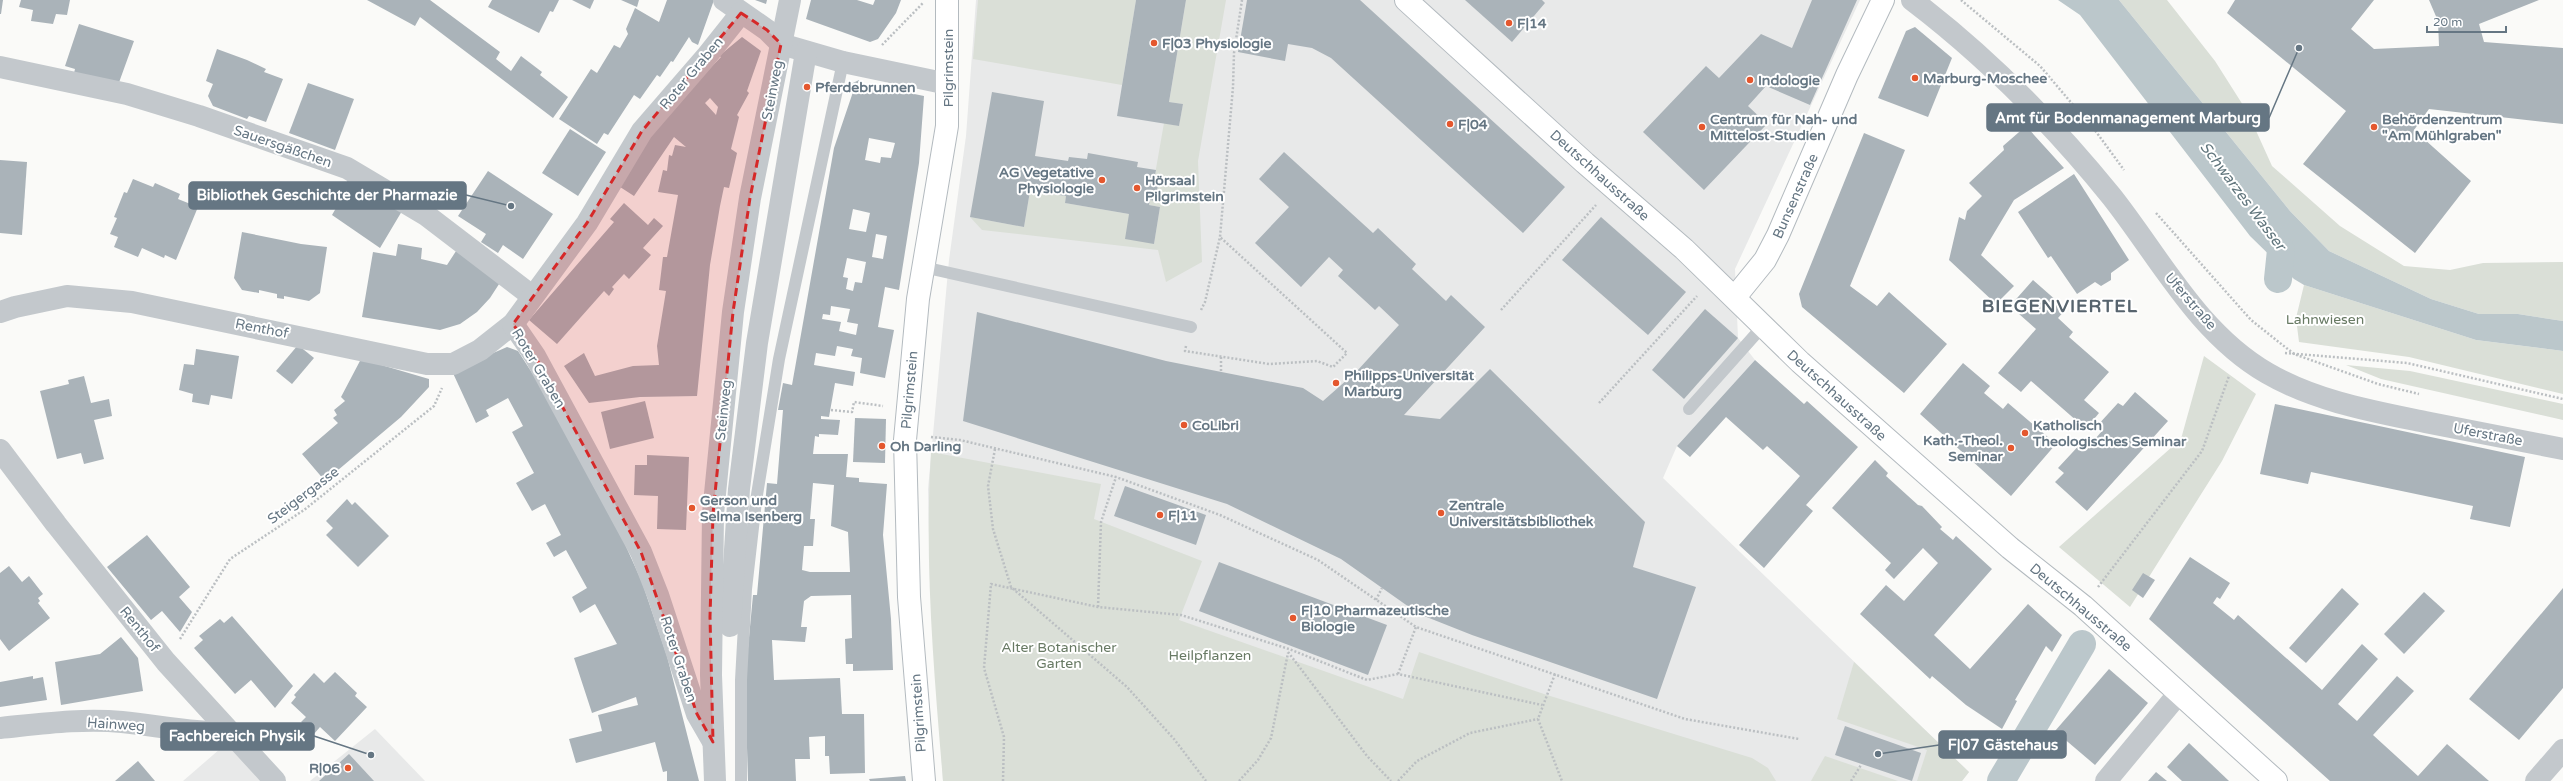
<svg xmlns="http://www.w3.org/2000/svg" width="2563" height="781" font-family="'Varela Round',sans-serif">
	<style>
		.built { fill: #e8e9e9 }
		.green { fill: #dadfd7 }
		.water { fill: #bbc7cb }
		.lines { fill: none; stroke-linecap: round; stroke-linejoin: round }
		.canal { stroke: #bbc7cb; stroke-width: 28 }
		.building { fill: #aab3b9; fill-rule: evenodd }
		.secondary-casing { stroke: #b3babf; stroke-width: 24 }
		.path { stroke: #bbbfc2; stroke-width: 2.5; stroke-dasharray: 2 2; stroke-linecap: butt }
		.lane { stroke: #c3c8cc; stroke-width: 12 }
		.street { stroke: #c3c8cc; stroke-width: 22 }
		.secondary { stroke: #fff; stroke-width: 22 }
		.marked { fill: #d62828; fill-opacity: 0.2; stroke: #d62828; stroke-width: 3; stroke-dasharray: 8 5; stroke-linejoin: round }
		.poi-dot { fill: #e4572e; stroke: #fff; stroke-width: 1.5 }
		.labels { text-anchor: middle; stroke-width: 4; stroke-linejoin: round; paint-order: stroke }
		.poi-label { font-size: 14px; font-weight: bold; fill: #657683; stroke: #fff; text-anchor: start }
		.street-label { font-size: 14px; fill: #657683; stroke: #fff }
		.park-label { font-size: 14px; fill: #687a64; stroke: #fff }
		.water-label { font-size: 15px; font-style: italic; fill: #60757c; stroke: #fff }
		.district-label { font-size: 18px; font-weight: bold; letter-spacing: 1px; fill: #57646e; stroke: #fff }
		.leader { fill: none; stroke: #657683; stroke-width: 1.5 }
		.callout-dot { fill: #657683; stroke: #fff; stroke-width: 1.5 }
		.callout { fill: #657683; stroke: #657683; stroke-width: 1.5 }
		.callout-label { font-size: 15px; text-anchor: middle; font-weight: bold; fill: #fff }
	</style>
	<rect width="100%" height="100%" fill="#fafaf8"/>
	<g class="built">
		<path d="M976,0H1860L1735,269L1738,338L1755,360L1677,446L1663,478L1969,772L1962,781H943L930,583L928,489L949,260L966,136Z"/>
		<path d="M375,729L425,781H310Z"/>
		<path d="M228,742L263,781H183Z"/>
	</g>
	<g class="green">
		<path d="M978,0H1136L1122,85L973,59Z"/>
		<path d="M1186,0H1226L1198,161L1202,262L1166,282L1158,250L982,230L970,217L1024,227L1030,191L1066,196L1065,203L1129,214L1154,244L1160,207L1149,205L1150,200L1155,201L1158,185L1154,180L1164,123L1179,126L1183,104L1169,102Z"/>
		<path d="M2119,0H2167L2215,61L2248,113L2272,166L2340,226L2404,266L2450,270L2483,263L2563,262V321L2518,314H2479L2431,299L2329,251L2290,211Z"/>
		<path d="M2304,285L2476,340L2563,351V394L2409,357L2299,342L2296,318Z"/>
		<path d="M2204,356L2256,394L2222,461L2130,607L2059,547L2181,439Z"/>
		<path d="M2346,365L2410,371L2563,404V420L2381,379Z"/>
		<path d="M931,452L1101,484L1094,519L1202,561L1179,620L1403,699L1419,652L1547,695L1752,758L1768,768L1776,781H943C934,672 924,561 931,452Z"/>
		<path d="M1854,662L1969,772L1962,781H1917L1927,750L1837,719Z"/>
		<path d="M1825,756L1898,781H1811Z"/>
	</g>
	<path class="water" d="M2058,0H2119L2290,211L2329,251L2431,299L2479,314H2518L2563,321V351L2476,340L2304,285L2294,279L2250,236L2080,15Z"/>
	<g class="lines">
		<g class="canal">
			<path d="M2278,279L2281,250"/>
			<path d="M2001,781L2082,644"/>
		</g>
	</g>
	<g class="building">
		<path d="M0,0H3L1,14H0Z"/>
		<path d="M21,0H70L67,15L56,14L53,24L31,21L33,10L19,7Z"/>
		<path d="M367,0H430L500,52L496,59L511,71L521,56L542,72L540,75L568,97L553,118L420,17L415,26Z"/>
		<path d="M492,0H559L553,12L550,11L539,33L488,7Z"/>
		<path d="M572,0H594L590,9Z"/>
		<path d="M621,0H639L637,7Z"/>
		<path d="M667,0H714L698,45L692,42L689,37L673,62L671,61L660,77L657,75L640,99L634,95L608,135L604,133L597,144L559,119L591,69L597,73L614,45L620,48L628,34L626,29L635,8L659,22Z"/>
		<path d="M755,0H767L766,4Z"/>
		<path d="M811,0H857L873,5L875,0H901L896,13L878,39L870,42L806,19Z"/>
		<path d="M1136,0H1186L1169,102L1183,104L1179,126L1117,116Z"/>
		<path d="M1247,0H1360L1565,187L1523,233L1331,58L1312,48L1288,44L1285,61L1238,52Z"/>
		<path d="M1465,0H1542L1545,3L1512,42Z"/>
		<path d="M1812,0H1857L1810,105L1766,86L1748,106L1767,124L1704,190L1643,132L1706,66L1719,78L1761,34L1792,48Z"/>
		<path d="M2235,0H2374L2351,29L2374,49L2439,46L2438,21L2429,0H2539L2479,24L2484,42L2563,48V124L2429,109L2414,130L2471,181L2415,253L2303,164L2346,111L2227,13Z"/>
		<path d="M79,24L134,41L117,88L74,73L75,69L65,66Z"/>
		<path d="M1915,27L1952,58L1928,117L1878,98L1906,31Z"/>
		<path d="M742,37L761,51L747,91L749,93L737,115L739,117L731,149L737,153L729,188L724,187L720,206L710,265L697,396L640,397L589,403L564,366L584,353L595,376L633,366L659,365L657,346L666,291L659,290L663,257H667L678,195L658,192L663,170L667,171L669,155L672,156L675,145L686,147L674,137L634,196L617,185L640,146L679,100L721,57L719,56ZM710,98L718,107L716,115L705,103Z"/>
		<path d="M217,49L247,60L266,69L264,72L283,79L266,122L249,116L247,119L213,106L208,96L213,84L206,81Z"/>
		<path d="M859,80L861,83L924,96L919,163L899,290L885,287L878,327L894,330L885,378L860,373L862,358L851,356L853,349L837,346L835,356L816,353L814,365L855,372L853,386L835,383L829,417L821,416V419L840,420L838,435L819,434V437L815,436L813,454H848L846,477L859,478V482L887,484L883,535L891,619L893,670L853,671V664H846L845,639L852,638L851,595L811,596L804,601L801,627H807L805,642L772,640L774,680L840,678L842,714H864L865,773L830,774L829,756H825V736L809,737L810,759H795L796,781H748L745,680L753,595H757L767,483L777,484L783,410H778L783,383L792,385L834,148L854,89L851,84ZM869,138L895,143L891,158L881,157L880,163L865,160ZM853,209L870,213L866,232L849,229ZM876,234L887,236L883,259L872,257ZM847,258L866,262L862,283L855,282L853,291L846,289L848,278L843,277ZM831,306L850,309L847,322L858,324L856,335L839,331L841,322L822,319L823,314L830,315ZM813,483L834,485L831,526L848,532L850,572H810L802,570L804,546H813L815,519H810Z"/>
		<path d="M308,83L354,99L335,150L289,133Z"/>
		<path d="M992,92L1044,101L1035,156L1068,161L1069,157L1087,159L1088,153L1138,162L1137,167L1156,170L1154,180L1158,185L1155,201L1150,200L1149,205L1160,207L1154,244L1125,239L1129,214L1065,203L1066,196L1030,191L1024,227L970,217Z"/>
		<path d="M2026,126L2064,168L2014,200L1981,255L2014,286L1996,304L1949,260L1959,217L1965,220L1967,211L1982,196L1969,183L2004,150L2003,146Z"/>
		<path d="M570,129L606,152L578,196L542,173Z"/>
		<path d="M1864,133L1905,150L1850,286L1877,306L1889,292L1947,344L1904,393L1802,307L1799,294Z"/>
		<path d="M1284,152L1373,233L1378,228L1416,264L1412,269L1446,301L1451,295L1485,327L1404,415L1440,419L1490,369L1645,522L1633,567L1696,587L1657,699L1472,635L1419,614L1341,559L1227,504L963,421L977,312L1166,361L1303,388L1323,401L1357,371L1399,325L1379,306L1375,310L1338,276L1343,270L1329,257L1301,287L1255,243L1289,207L1259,179Z"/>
		<path d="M0,160L27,162L22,235L0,233Z"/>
		<path d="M488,171L553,214L523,259L503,245L498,253L481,242L486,234L458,216Z"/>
		<path d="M2074,174L2129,260L2111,273V280L2101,286L2095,282L2077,294L2051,256L2048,258L2018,212Z"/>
		<path d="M349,178L402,211L380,248L332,215L347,189L344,188Z"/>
		<path d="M133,179L153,187L155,183L180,194L178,199L198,207L176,260L165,255L164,258L142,248L138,257L114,247L118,237L110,234L117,218L114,217L124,192L127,193Z"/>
		<path d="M624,203L648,225L654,218L663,226L643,248L651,255L629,279L624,274L612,287L614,289L609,296L604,291L557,344L529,320L614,222L610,219Z"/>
		<path d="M1601,217L1686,292L1648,335L1562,260Z"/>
		<path d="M242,232L301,244L327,247L320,293L309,301L284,296V299L277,298V294L259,290V293L242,290L234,278Z"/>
		<path d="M398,244L422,248L421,259L447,265L458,248L501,281L490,298L477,312L460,324L440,330L362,317L373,252L396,256Z"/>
		<path d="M2033,280L2066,309L2058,318L2073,332L2069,337L2109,372L2084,400L2099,413L2086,429L2031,381L2021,392L1998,373L2036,329L2010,306Z"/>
		<path d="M1705,309L1738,338L1684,399L1652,370Z"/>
		<path d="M298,345L314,358L292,384L276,371Z"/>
		<path d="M507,347L518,351L536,379L624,542L642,582L667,656L699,781H667V771L663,772L655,742L576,763L569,739L602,731L598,715L638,705L636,697L592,713L574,658L617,644L595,604L580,613L572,597L587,588L566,550L554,557L546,543L561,535L545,504L532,511L516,483L534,473L512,432L523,426L508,398L486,410L489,416L476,423L452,371Z"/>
		<path d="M196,349L239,356L232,399L211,395L209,405L192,402L193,394L179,390L184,364L194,365Z"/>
		<path d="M361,359L429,379V387L401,417L325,481L302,454L338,423L333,418L337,415L334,410L345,401L341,397Z"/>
		<path d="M1755,360L1804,404L1807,401L1858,447L1806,505L1813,511L1764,568L1739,545L1800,476L1767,446L1763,450L1726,417L1690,457L1677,446Z"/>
		<path d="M1963,363L1990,386L1984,393L2003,409L2008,403L2056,444L2011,496L1920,414Z"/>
		<path d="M84,376L91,403L109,399L112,416L94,420L104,459L84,464L81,453L57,459L40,391L69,384L68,380Z"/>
		<path d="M2135,392L2168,421L2087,511L2055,482L2064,473L2058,468L2084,440L2090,445L2102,431L2097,426L2118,403L2123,406Z"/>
		<path d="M645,401L654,438L610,449L601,412Z"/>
		<path d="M2275,404L2525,457L2510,527L2470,519L2473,506L2311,472L2308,484L2260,474Z"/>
		<path d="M855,418L886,419L885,463L853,462Z"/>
		<path d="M647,455L689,457L686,530L657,529L658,496L634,495L635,465H647Z"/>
		<path d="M1875,460L1888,473L1886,476L1918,505L1922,506L1942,527L1940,529L1953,540L1956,536L1992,569L1934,635L1970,669L2028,604L2062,635L2052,652L2046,646L2015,700L2017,701L2002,729L1966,705L1932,676L1930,679L1860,614L1886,585L1904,601L1938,563L1923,548L1894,579L1885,570L1891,563L1832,508Z"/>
		<path d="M1125,486L1206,515L1196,545L1114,516Z"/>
		<path d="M347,499L352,505L355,502L389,536L358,567L326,535L333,528L326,521Z"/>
		<path d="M147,535L190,587L179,597L192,612L180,632L162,611L151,620L107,567Z"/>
		<path d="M2190,557L2230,583L2220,599L2217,597L2213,603L2234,620L2238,615L2322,690L2362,644L2378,659L2338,704L2357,721L2397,676L2414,691L2373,735L2418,776L2447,744L2489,781H2330L2149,619Z"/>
		<path d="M1219,562L1387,625L1368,675L1199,611Z"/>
		<path d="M9,566L22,582L29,576L43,594L38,598L40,601L38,603L50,618L9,651L0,639V573Z"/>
		<path d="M2143,573L2155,580L2143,598L2132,590Z"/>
		<path d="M2342,588L2359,604L2306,663L2289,648Z"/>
		<path d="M2563,588V688L2519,740L2469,699Z"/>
		<path d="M2424,592L2445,611L2404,654L2384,634Z"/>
		<path d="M232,616L293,686L275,708L251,680L235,694L194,648L203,640L199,636L220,619L224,623Z"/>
		<path d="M121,637L138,658L143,691L61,705L55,662L100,654Z"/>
		<path d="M2109,669L2148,703L2095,765L2055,731Z"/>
		<path d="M335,672L357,693L355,696L367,707L335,741L320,727L314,734L301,722L306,717L291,703L296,697L294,695L314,673L324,683Z"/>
		<path d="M33,676V679L43,677L47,700L0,707V682Z"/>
		<path d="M1845,726L1921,753L1912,781L1835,755Z"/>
		<path d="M2189,743L2229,781H2182L2167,767Z"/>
		<path d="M349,754L374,781H319Z"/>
		<path d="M138,761L155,781H115Z"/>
		<path d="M2156,772L2167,781H2148Z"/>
		<path d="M905,776L906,781H870L869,779Z"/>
	</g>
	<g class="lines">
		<g class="secondary-casing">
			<g id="secondary">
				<path d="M1406,0L1585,163L1684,249L1800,362L2010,548L2083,606L2276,781"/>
				<path d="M1735,297L1765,260L1778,235L1847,75L1883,0"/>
				<path d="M924,781L909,597L905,440L918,299L947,126V0"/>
			</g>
		</g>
		<g class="path">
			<path d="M1961,0L2040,66L2097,133L2124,170"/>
			<path d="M882,45L923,3"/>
			<path d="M2156,213L2251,320L2294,354L2378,384L2419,394"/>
			<path d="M1201,310L1205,302L1220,237L1233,87L1234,53L1242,0"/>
			<path d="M1501,310L1596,205"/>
			<path d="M1186,346L1185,351L1269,364L1317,361L1333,367L1347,353L1220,237"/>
			<path d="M2285,353L2407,363L2563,399"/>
			<path d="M1221,357V373"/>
			<path d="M1599,403L1697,296"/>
			<path d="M831,410L852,412L854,402L883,406"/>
			<path d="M931,437L960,440L1116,477L1220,515L1318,560L1416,627L1685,719L1799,739"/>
			<path d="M995,449L988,486L993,529L1011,587L1127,687L1174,739L1206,781"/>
			<path d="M2098,587L2202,451L2229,376"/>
			<path d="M1376,600L1382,588"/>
			<path d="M1098,607L1101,522L1116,477"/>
			<path d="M180,639L230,559L304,510L434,406L442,388"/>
			<path d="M1288,652L1367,756L1391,781"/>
			<path d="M1398,674L1416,627"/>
			<path d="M1555,674L1538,719L1562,781"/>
			<path d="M1003,781L1004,737L984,668L991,584L1098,607L1181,615L1289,649L1367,680L1398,674L1542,705"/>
			<path d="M1239,781L1258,760L1271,738L1288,653"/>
			<path d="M1398,781L1417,761L1470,733L1538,719"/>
			<path d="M1851,781L1861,765"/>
		</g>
		<g class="lane">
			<path d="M923,267L1191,327"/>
			<path d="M1689,409L1763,326"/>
			<path d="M741,781V680L746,589L756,501L779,359L843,62"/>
		</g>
		<g class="street">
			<path d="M724,0L767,30L781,44L843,62L948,84"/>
			<path d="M1912,0C1987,57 2053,124 2112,197C2160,258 2198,333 2267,373C2315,401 2371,411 2425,422C2471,431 2517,440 2563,449"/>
			<path d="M0,67L127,94L199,116L347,168L426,215L532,296"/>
			<path d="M0,312L15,307L67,296L132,302L427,364H453L480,350L513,324L587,223L642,131L706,57L741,13"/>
			<path d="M513,324L535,356L641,552L658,595L697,714L712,740"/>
			<path d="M0,450L56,524L166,662L275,781"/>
			<path d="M730,626L739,489L757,343L806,52"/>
			<path d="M0,728C40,724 82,718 122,722C160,726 192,733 231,733"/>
			<path d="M715,781L711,675L713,514L733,312L750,198L790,0"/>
			<path d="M2106,781L2179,693"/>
			<path d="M2536,781L2563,750"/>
		</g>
		<use href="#secondary" class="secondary"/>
	</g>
	<path class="marked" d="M741,13L767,30L781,44L750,198L733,312L713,514L710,617L713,742L697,714L641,552L535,356L513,324L587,223L642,131Z"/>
	<g class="poi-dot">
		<circle cx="1509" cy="23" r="4"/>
		<circle cx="1154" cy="43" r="4"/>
		<circle cx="1915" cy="78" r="4"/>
		<circle cx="1750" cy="80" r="4"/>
		<circle cx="807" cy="87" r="4"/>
		<circle cx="1450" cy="124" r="4"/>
		<circle cx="1702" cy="127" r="4"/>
		<circle cx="2374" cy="127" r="4"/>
		<circle cx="1102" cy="180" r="4"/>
		<circle cx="1137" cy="188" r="4"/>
		<circle cx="1336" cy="383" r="4"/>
		<circle cx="1184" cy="425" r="4"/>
		<circle cx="2025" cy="433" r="4"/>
		<circle cx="882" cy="446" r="4"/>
		<circle cx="2011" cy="448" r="4"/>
		<circle cx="692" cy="508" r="4"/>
		<circle cx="1441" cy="513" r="4"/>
		<circle cx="1160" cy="515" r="4"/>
		<circle cx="1293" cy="618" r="4"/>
		<circle cx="348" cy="768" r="4"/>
	</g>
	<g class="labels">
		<g class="poi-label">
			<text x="1517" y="28">F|14</text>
			<text x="1162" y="48">F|03 Physiologie</text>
			<text x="1923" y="83">Marburg-Moschee</text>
			<text x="1758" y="85">Indologie</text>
			<text x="815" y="92">Pferdebrunnen</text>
			<text x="1710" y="124">Centrum für Nah- und<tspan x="1710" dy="16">Mittelost-Studien</tspan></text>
			<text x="2382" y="124">Behördenzentrum<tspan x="2382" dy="16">"Am Mühlgraben"</tspan></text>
			<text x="1458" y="129">F|04</text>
			<text x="1094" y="177" text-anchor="end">AG Vegetative<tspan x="1094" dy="16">Physiologie</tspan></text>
			<text x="1145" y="185">Hörsaal<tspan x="1145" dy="16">Pilgrimstein</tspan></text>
			<text x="1344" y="380">Philipps-Universität<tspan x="1344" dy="16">Marburg</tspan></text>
			<text x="1192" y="430">CoLibri</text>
			<text x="2033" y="430">Katholisch<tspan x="2033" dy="16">Theologisches Seminar</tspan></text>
			<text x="2003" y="445" text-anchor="end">Kath.-Theol.<tspan x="2003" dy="16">Seminar</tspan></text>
			<text x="890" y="451">Oh Darling</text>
			<text x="700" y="505">Gerson und<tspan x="700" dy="16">Selma Isenberg</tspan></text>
			<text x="1449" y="510">Zentrale<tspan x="1449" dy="16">Universitätsbibliothek</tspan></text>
			<text x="1168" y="520">F|11</text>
			<text x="1301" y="615">F|10 Pharmazeutische<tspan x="1301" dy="16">Biologie</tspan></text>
			<text x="340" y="773" text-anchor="end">R|06</text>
		</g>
		<g class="street-label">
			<text transform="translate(948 68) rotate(-90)" y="5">Pilgrimstein</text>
			<text transform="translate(691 73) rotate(-50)" y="5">Roter Graben</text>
			<text transform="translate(772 90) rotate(-79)" y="5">Steinweg</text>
			<text transform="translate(283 146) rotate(19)" y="5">Sauersgäßchen</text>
			<text transform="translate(1600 175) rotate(42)" y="5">Deutschhausstraße</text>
			<text transform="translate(1795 196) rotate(-66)" y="5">Bunsenstraße</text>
			<text transform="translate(2191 301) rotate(49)" y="5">Uferstraße</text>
			<text transform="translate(262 328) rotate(11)" y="5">Renthof</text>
			<text transform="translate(539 368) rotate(59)" y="5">Roter Graben</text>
			<text transform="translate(909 390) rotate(-85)" y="5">Pilgrimstein</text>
			<text transform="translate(1837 395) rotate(42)" y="5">Deutschhausstraße</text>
			<text transform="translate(723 410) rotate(-84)" y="5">Steinweg</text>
			<text transform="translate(2488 434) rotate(11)" y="5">Uferstraße</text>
			<text transform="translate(303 495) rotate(-37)" y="5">Steigergasse</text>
			<text transform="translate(2081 607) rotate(40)" y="5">Deutschhausstraße</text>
			<text transform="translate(140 629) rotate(51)" y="5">Renthof</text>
			<text transform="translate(679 659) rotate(72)" y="5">Roter Graben</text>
			<text transform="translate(918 713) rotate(-94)" y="5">Pilgrimstein</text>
			<text transform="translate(116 724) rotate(4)" y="5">Hainweg</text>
		</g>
		<g class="park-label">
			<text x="2325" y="324">Lahnwiesen</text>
			<text x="1059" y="652">Alter Botanischer<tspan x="1059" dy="16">Garten</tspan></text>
			<text x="1210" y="660">Heilpflanzen</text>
		</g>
		<g class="water-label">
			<text transform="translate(2243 196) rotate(53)" y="5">Schwarzes Wasser</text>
		</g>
		<g class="district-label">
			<text x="2060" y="312">BIEGENVIERTEL</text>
		</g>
	</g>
	<path class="leader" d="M2299 48L2269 118M511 206L466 195M371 755L314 736M1878 754L1939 745"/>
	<g class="callout-dot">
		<circle cx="2299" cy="48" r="4"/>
		<circle cx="511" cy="206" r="4"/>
		<circle cx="371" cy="755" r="4"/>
		<circle cx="1878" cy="754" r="4"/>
	</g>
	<g class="callout">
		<rect x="1987" y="104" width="282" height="27" rx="4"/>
		<rect x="189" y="182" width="277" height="27" rx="4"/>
		<rect x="161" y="723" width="153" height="27" rx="4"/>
		<rect x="1939" y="731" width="127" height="27" rx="4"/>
	</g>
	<g class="callout-label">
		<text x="2128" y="123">Amt für Bodenmanagement Marburg</text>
		<text x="327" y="200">Bibliothek Geschichte der Pharmazie</text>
		<text x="237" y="741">Fachbereich Physik</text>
		<text x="2003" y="750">F|07 Gästehaus</text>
	</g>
	<path d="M2427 26v6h79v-6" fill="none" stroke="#657683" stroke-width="2"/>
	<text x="2433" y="26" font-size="12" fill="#657683" stroke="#ffffff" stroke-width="3" paint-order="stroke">20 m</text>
</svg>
